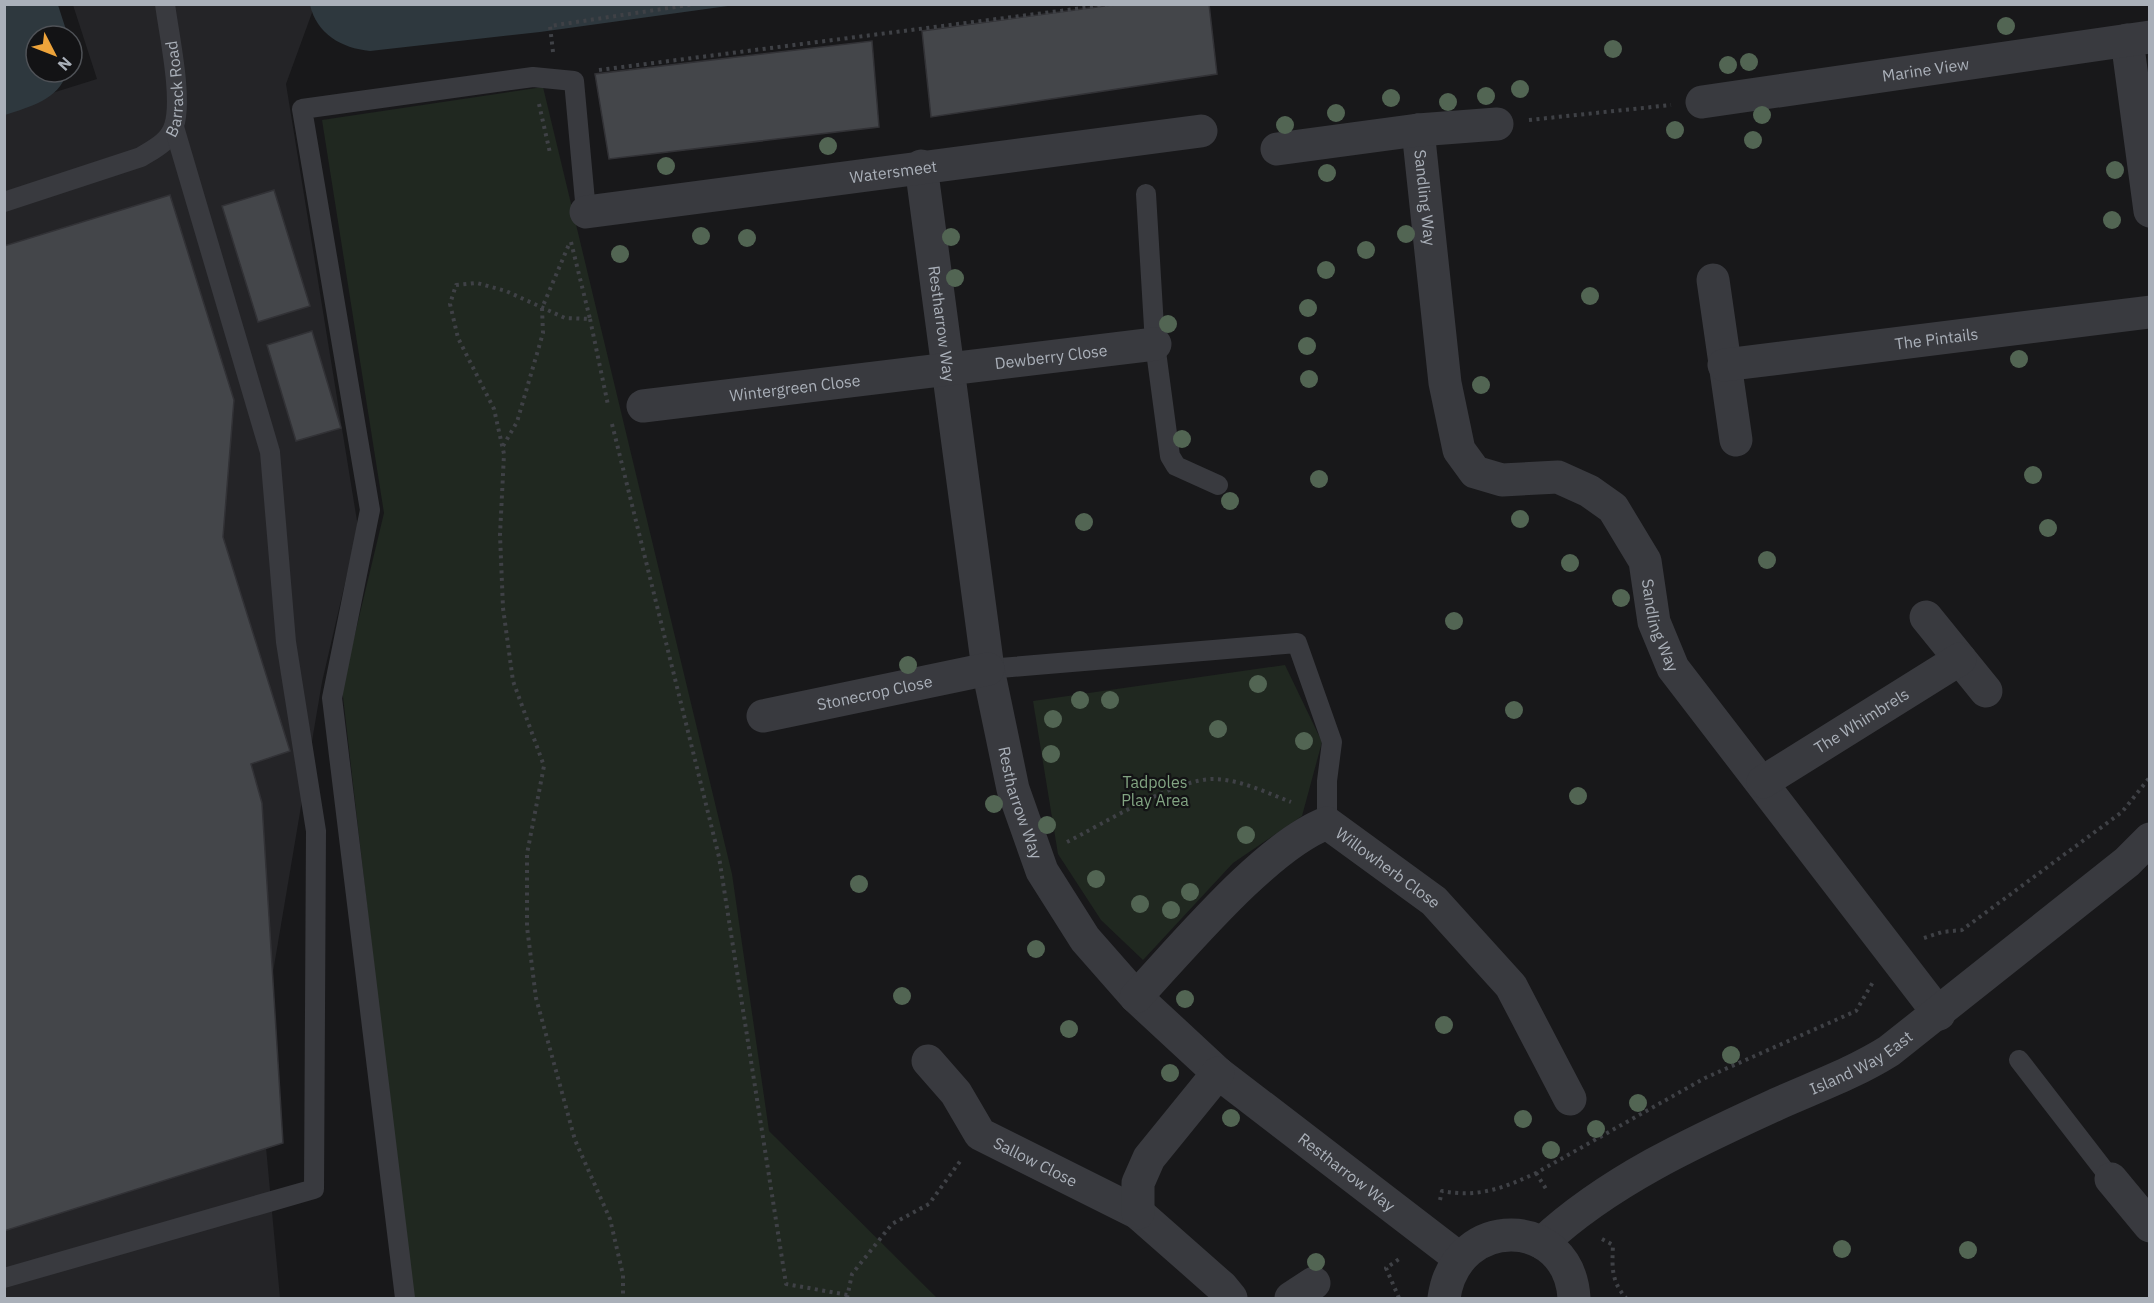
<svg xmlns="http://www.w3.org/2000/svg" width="2154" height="1303" font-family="'IBM Plex Sans',sans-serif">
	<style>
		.built { fill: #242427 }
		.green { fill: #202820 }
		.water { fill: #2e383e }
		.building { fill: #44464a; stroke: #323236; stroke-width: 1.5 }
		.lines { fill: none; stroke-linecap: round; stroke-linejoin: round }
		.path { stroke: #3f4146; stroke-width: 4; stroke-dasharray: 3 4.5; stroke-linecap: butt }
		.service { stroke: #393a3f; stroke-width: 20 }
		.minor { stroke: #393a3f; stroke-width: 33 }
		.tree { fill: #526553 }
		.labels { text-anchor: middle; stroke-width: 4.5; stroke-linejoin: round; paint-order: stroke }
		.street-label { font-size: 16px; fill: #aab0b9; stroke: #131315 }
		.park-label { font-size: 16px; fill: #82a482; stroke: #131315 }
	</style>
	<rect width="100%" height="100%" fill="#18181a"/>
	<path class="built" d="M311,4L313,10L286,84L358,527L322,682L258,1061L280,1298H5L4,108L97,79L73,5Z"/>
	<g class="green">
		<path d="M543,87L732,874L769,1131L937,1298H412L342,688L384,513L322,120Z"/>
		<path d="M1285,665L1322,742L1302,816L1233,863L1143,960L1101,920L1058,854L1033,701Z"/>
	</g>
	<g class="water">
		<path d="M5,4L58,5L68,36H36V72H67C59,100 29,107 5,115Z"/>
		<path d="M310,5V4L735,5L540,32L370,51C341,48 317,34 310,5Z"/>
	</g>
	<g class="building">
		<path d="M1119,4H1209L1217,74L931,117L922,31Z"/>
		<path d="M872,41L879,127L609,159L595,74Z"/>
		<path d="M274,190L310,306L258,322L222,206Z"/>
		<path d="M170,195L234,400L223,537L290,751L251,764L262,803L283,1143L4,1231V246Z"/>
		<path d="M312,331L341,428L296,441L267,345Z"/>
	</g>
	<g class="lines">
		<g class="path">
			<path d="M553,52L550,26L695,4"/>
			<path d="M599,70L1114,4"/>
			<path d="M539,104L550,153"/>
			<path d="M1529,120L1671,105"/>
			<path d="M571,242L590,319L565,318L506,291L477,283L456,285L450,304L458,338L494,409L504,454L500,535L503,608L513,681L544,766L527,854V927L536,998L575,1140L610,1219L623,1275V1298"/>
			<path d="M590,319L608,405"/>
			<path d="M612,424L719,857L786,1284L848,1295"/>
			<path d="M503,446L517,422L543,333L542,308L570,242"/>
			<path d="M1067,842C1103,824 1176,778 1215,779C1242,780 1267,793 1291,802"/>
			<path d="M1924,938L1942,932L1962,930L2122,812L2150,777"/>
			<path d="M1536,1173L1548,1192"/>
			<path d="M1440,1200L1442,1191C1478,1198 1504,1188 1536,1173L1705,1078L1856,1011L1873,982"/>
			<path d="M1602,1239L1613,1245C1612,1267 1611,1281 1626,1298"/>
			<path d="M847,1298L852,1274L892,1224L929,1204L961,1160"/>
			<path d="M1399,1298L1386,1268L1402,1257"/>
		</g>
		<g class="service">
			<path d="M1146,194L1155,344L1170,456L1176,466L1218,485"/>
			<path id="s1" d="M4,202L141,157C154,149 169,142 174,126C183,98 169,35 165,4"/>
			<path d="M988,669L1297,643L1332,742L1327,781V823"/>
			<path d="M2019,1060L2111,1179"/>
			<path d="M4,1278L314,1189L316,831L286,642L270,452L174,127"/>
			<path d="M405,1298L332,698L370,510L302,109L533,77L574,81L586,212"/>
		</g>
		<g class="minor">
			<path d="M2127,40L2150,211"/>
			<path id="s2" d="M1702,102L2150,37"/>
			<path id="s3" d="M1418,130L1445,383L1459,450L1475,472L1502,480L1558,477L1589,491L1613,508L1645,561L1654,622L1673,668L1939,1014"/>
			<path d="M1277,149L1418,130L1497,124"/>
			<path id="s4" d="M921,166L988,669L1013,789L1042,871L1085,939L1136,997L1218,1073L1459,1258"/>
			<path id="s5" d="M586,212L1201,131"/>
			<path d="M1713,280L1736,440"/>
			<path id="s6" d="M1724,365L2150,312"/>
			<path id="s7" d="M643,406L1155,344"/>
			<path d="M1926,617L1986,691"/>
			<path id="s8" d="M763,716L988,669"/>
			<path id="s9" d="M1763,782L1960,659"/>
			<path id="s10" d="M1136,997C1182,948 1266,846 1327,823L1434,901L1511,986L1570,1099"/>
			<path id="s11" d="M928,1061L956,1093L980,1134L1138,1213L1222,1287L1231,1298"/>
			<path d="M2111,1179L2150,1226"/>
			<path d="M1138,1213V1183L1149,1158L1218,1073"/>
			<path id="s12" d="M1542,1243C1608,1181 1696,1141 1777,1104C1815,1087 1854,1073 1889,1051L2127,862L2150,839"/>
			<path d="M1291,1298L1314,1283"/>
			<path d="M1444,1298C1456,1213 1569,1215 1574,1298"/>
		</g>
	</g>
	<g class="tree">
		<circle cx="2006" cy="26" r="9"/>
		<circle cx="1613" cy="49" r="9"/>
		<circle cx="1749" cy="62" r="9"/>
		<circle cx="1728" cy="65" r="9"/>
		<circle cx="1520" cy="89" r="9"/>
		<circle cx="1486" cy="96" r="9"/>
		<circle cx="1391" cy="98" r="9"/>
		<circle cx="1448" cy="102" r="9"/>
		<circle cx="1336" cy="113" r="9"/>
		<circle cx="1762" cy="115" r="9"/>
		<circle cx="1285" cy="125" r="9"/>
		<circle cx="1675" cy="130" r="9"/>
		<circle cx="1753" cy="140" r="9"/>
		<circle cx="828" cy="146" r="9"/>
		<circle cx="666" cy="166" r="9"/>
		<circle cx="2115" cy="170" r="9"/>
		<circle cx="1327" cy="173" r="9"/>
		<circle cx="2112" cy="220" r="9"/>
		<circle cx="1406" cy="234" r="9"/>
		<circle cx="701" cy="236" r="9"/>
		<circle cx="951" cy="237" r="9"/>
		<circle cx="747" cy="238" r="9"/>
		<circle cx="1366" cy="250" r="9"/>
		<circle cx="620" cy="254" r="9"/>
		<circle cx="1326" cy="270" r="9"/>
		<circle cx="955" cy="278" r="9"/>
		<circle cx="1590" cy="296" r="9"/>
		<circle cx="1308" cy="308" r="9"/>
		<circle cx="1168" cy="324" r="9"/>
		<circle cx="1307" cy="346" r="9"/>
		<circle cx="2019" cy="359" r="9"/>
		<circle cx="1309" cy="379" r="9"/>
		<circle cx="1481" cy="385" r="9"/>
		<circle cx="1182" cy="439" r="9"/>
		<circle cx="2033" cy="475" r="9"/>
		<circle cx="1319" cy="479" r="9"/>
		<circle cx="1230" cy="501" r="9"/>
		<circle cx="1520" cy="519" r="9"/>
		<circle cx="1084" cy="522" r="9"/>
		<circle cx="2048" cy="528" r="9"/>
		<circle cx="1767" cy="560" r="9"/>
		<circle cx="1570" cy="563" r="9"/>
		<circle cx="1621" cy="598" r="9"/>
		<circle cx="1454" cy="621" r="9"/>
		<circle cx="908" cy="665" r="9"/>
		<circle cx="1258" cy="684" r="9"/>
		<circle cx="1080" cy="700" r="9"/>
		<circle cx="1110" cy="700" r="9"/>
		<circle cx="1514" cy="710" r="9"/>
		<circle cx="1053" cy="719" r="9"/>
		<circle cx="1218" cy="729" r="9"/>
		<circle cx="1304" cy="741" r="9"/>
		<circle cx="1051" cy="754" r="9"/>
		<circle cx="1578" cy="796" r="9"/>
		<circle cx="994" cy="804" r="9"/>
		<circle cx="1047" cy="825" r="9"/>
		<circle cx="1246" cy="835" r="9"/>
		<circle cx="1096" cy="879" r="9"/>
		<circle cx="859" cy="884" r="9"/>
		<circle cx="1190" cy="892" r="9"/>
		<circle cx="1140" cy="904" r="9"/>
		<circle cx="1171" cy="910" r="9"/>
		<circle cx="1036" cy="949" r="9"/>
		<circle cx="902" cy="996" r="9"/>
		<circle cx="1185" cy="999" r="9"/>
		<circle cx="1444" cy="1025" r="9"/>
		<circle cx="1069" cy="1029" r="9"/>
		<circle cx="1731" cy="1055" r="9"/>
		<circle cx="1170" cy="1073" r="9"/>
		<circle cx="1638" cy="1103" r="9"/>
		<circle cx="1231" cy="1118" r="9"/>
		<circle cx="1523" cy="1119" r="9"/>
		<circle cx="1596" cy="1129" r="9"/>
		<circle cx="1551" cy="1150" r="9"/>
		<circle cx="1842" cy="1249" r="9"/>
		<circle cx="1968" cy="1250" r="9"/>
		<circle cx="1316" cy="1262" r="9"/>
	</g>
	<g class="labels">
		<g class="street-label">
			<text dy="6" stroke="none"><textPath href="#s2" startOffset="226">Marine View</textPath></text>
			<text dy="6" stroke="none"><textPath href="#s1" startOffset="228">Barrack Road</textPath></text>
			<text dy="6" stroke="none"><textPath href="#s5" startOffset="310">Watersmeet</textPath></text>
			<text dy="6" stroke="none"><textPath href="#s3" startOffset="68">Sandling Way</textPath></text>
			<text dy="6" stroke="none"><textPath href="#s4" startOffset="159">Restharrow Way</textPath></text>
			<text dy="6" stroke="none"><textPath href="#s6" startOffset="214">The Pintails</textPath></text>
			<text dy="6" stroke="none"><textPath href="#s7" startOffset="411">Dewberry Close</textPath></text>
			<text dy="6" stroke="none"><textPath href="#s7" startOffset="153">Wintergreen Close</textPath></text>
			<text dy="6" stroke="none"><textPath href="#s3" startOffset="626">Sandling Way</textPath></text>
			<text dy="6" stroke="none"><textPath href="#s8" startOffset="114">Stonecrop Close</textPath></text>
			<text dy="6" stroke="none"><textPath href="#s9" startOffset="116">The Whimbrels</textPath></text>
			<text dy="6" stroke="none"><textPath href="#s4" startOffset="645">Restharrow Way</textPath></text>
			<text dy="6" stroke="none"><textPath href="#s10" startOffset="336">Willowherb Close</textPath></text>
			<text dy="6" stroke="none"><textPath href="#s12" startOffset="368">Island Way East</textPath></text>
			<text dy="6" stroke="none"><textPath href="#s11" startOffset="152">Sallow Close</textPath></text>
			<text dy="6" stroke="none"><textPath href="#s4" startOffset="1149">Restharrow Way</textPath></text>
		</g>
		<g class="park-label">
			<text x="1155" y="788">Tadpoles<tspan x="1155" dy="18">Play Area</tspan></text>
		</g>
	</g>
	<rect width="2154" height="1303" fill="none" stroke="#aab0b9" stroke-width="12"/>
	<g transform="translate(54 54) rotate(132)"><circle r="28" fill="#131315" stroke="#4f5257" stroke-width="1.5"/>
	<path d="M0-4.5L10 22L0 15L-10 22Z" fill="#eea43b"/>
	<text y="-9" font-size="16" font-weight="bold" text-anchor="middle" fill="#aab0b9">N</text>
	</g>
</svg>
